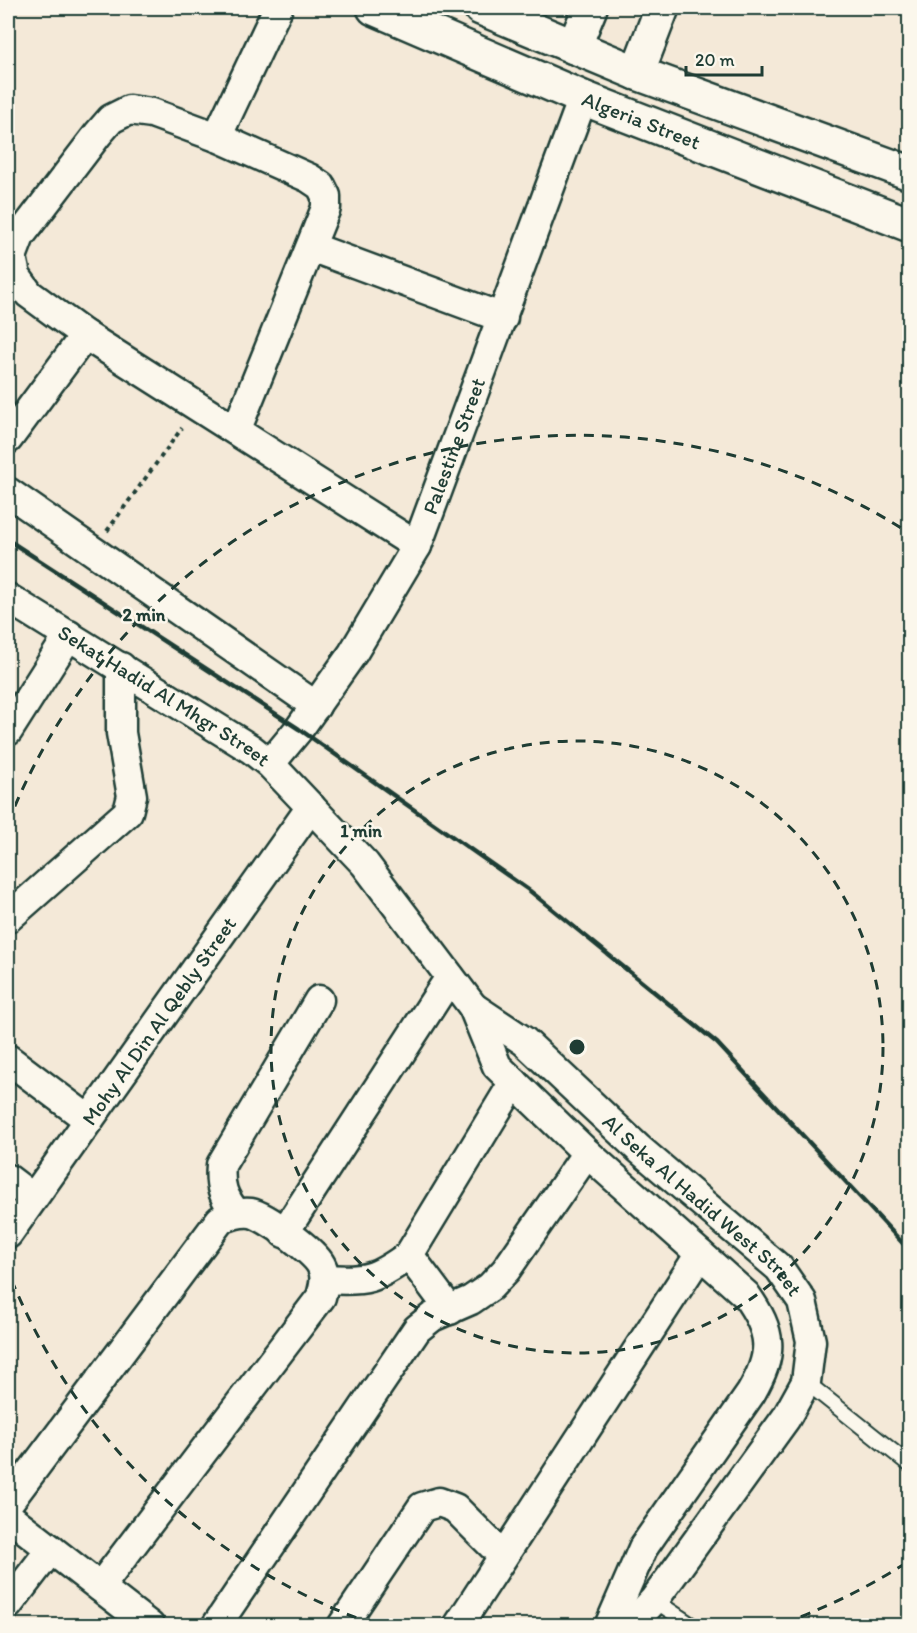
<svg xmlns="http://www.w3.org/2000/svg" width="917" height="1633" font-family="Itim,sans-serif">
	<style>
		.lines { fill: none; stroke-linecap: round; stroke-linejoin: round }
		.lane-casing { stroke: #1f3d34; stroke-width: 18 }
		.street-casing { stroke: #1f3d34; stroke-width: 33 }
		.secondary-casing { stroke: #1f3d34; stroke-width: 38 }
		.path { stroke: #1f3d34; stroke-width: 4; stroke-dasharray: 4.5 4.5; stroke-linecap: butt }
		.lane { stroke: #fbf7ec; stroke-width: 14 }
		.street { stroke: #fbf7ec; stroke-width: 28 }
		.secondary { stroke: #fbf7ec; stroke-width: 33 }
		.rail { stroke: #1f3d34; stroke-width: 4.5 }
		.ring { fill: none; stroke: #1f3d34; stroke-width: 3; stroke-dasharray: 10 8 }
		.labels { text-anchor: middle; stroke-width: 5; stroke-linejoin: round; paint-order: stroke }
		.street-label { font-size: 21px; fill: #1f3d34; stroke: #fbf7ec }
		.centre { fill: #1f3d34; stroke: #fbf7ec; stroke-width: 3 }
		.ring-label { font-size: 18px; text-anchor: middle; font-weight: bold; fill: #1f3d34; stroke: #fbf7ec; stroke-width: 5; stroke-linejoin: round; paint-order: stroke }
	</style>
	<rect width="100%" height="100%" fill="#f4e9d8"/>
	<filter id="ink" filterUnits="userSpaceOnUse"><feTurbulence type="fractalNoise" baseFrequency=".0167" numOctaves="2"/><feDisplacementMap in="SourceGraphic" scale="12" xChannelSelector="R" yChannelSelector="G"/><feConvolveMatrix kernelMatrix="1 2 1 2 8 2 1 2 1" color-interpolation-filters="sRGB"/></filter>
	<g filter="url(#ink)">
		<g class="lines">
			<g class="lane-casing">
				<g id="lane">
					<path d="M806,1382L910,1465"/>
					<path d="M654,1600L693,1626"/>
				</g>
			</g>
			<g class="street-casing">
				<g id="street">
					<path d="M217,137L278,8"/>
					<path d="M311,247L503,318"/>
					<path d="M236,431L326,208V196L321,186L309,178L217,137L152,113L129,110L111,119L98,134L20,236L12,257L16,276L29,294L85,335L417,546"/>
					<path d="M8,439L85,335"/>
					<path d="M8,492L316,706"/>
					<path id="s1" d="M8,598L251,749L270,764L365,864L473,1007L497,1066L587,1153L746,1295C773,1333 774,1353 751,1393L643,1548L609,1626"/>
					<path d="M8,731L69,635"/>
					<path id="s2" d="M270,764L299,729L353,653L417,546L583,98"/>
					<path d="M8,918L128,812L132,796L121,733V667"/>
					<path id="s3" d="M473,1007L524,1041L639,1149L779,1268L802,1301L811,1341L806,1382L786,1418L676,1570L654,1600L630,1626"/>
					<path d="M8,1059L89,1120"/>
					<path d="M8,1179L33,1198"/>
					<path d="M236,1213C223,1197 219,1186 221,1165L319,1000"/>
					<path d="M284,1233L450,977"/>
					<path id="s4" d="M8,1234L311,807"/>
					<path d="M409,1255L450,1310"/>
					<path d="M326,1279C366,1282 376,1279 409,1255L514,1082"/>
					<path d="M8,1503L220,1220C231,1215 239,1212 251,1213C266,1216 314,1251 321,1265C327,1276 324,1285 321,1297L100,1587"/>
					<path d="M8,1516L150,1626"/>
					<path d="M8,1605L51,1549"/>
					<path d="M216,1626L417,1329L432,1317L471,1300L490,1287L506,1270L587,1153"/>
					<path d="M342,1626L422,1507L439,1502L455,1508L503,1556"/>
					<path d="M458,1626L700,1254"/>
				</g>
			</g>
			<g class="secondary-casing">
				<g id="secondary">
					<path id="s5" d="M374,8L583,98L910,225"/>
					<path d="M481,8L637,73L910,173"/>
					<path d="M574,47L590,8"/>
					<path d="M637,73L662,8"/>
				</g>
			</g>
			<path class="path" d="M107,531L182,428"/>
			<use href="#lane" class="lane"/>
			<use href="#street" class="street"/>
			<use href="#secondary" class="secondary"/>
			<path class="rail" d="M8,540L299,729L530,891L717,1043L910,1251"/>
		</g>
	</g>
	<g class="ring">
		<circle cx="577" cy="1047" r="306"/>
		<path d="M906 1563A612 612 0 0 1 781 1624M373 1624A612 612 0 0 1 8 1271M8 823A612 612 0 0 1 906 531"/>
	</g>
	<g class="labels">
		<g class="street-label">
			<text dy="7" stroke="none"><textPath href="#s5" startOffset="290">Algeria Street</textPath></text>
			<text dy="7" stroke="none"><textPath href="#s2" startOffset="370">Palestine Street</textPath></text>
			<text dy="7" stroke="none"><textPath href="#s1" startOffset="184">Sekat Hadid Al Mhgr Street</textPath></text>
			<text dy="7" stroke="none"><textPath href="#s4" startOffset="261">Mohy Al Din Al Qebly Street</textPath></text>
			<text dy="7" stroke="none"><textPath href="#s3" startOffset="304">Al Seka Al Hadid West Street</textPath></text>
		</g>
	</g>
	<circle cx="577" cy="1047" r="9" class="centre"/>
	<g class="ring-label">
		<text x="144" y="621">2 min</text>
		<text x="361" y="837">1 min</text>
	</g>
	<rect width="917" height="1633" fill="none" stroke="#fbf7ec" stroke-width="30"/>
	<rect x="15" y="15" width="887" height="1603" fill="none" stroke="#1f3d34" stroke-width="2" filter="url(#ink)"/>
	<path d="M686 66v9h76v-9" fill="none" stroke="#1f3d34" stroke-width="3"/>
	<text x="695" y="66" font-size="18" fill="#1f3d34" stroke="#fbf7ec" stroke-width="4.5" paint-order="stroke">20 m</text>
</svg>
